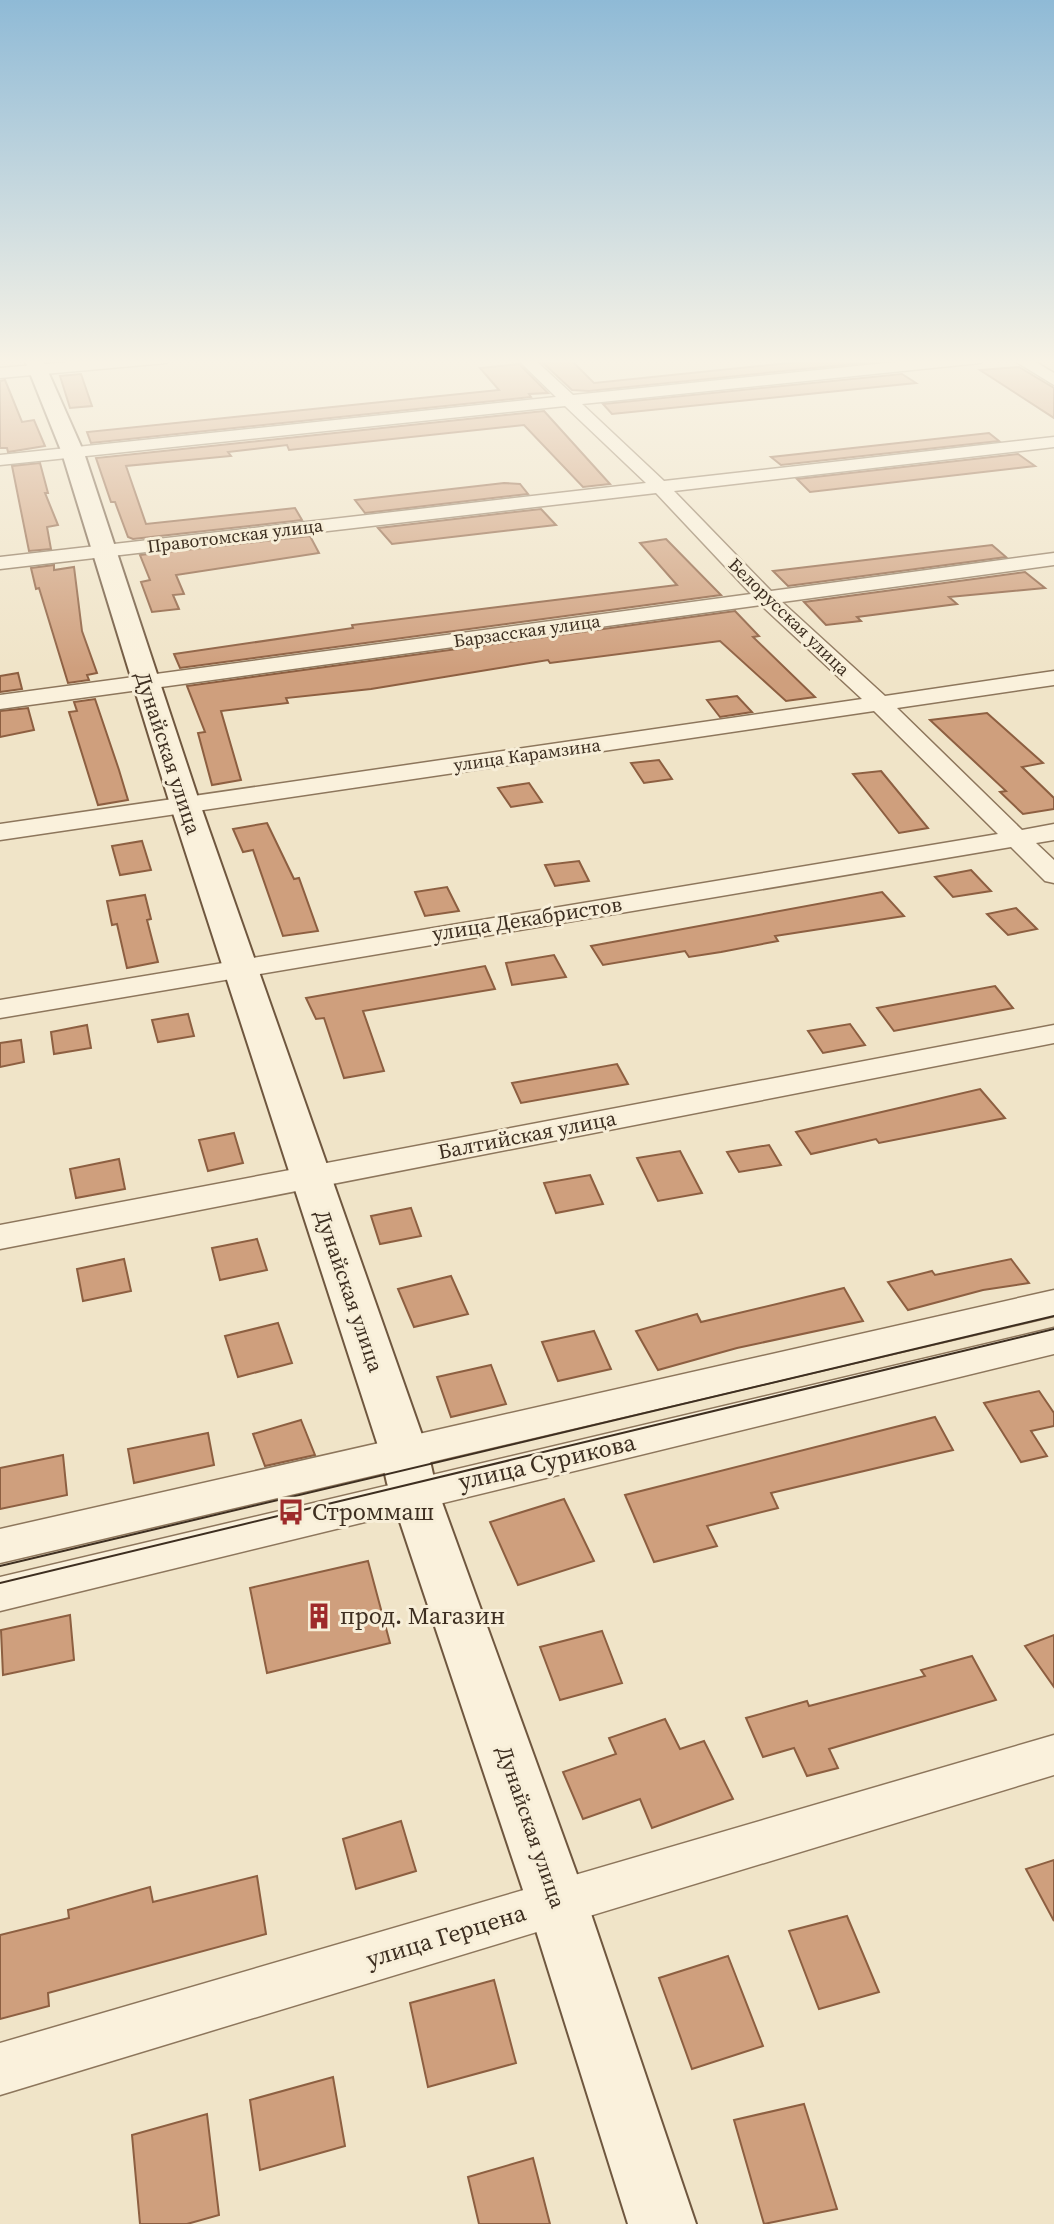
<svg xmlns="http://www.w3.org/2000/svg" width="1054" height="2224" font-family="'Source Serif 4',serif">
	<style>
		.building { fill: #cf9f7d; stroke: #8d5f41; stroke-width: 2 }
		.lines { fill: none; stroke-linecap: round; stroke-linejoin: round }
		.street-casing { stroke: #8d765c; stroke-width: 3 }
		.secondary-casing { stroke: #6f573f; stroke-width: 4 }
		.street { fill: #faf1dc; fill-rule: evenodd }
		.secondary { fill: #faf1dc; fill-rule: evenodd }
		.tram { stroke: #3d2e20; stroke-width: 2 }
		.labels { text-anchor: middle; stroke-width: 6; stroke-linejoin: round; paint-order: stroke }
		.far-street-label { font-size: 18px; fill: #3d2e20; stroke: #f7eed8 }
		.street-label { font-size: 21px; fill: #3d2e20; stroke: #f7eed8 }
		.near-street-label { font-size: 24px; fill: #3d2e20; stroke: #f7eed8 }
		.near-poi-label { font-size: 24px; fill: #3d2e20; stroke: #f7eed8; text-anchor: start }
	</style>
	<rect width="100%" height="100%" fill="#f0e4c8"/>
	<g class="building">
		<path d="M837,358L883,361L589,391L572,390L542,362L571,360L594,383Z"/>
		<path d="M519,364L548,393L529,394L531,397L91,443L87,432L499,390L480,368Z"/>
		<path d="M1019,367L1054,388V418L980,370Z"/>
		<path d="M81,374L92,406L70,408L60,376Z"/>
		<path d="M902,374L916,383L612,414L603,404Z"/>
		<path d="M5,380L22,422L34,420L45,446L8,452L7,448H0V381Z"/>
		<path d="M544,411L610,484L583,487L524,425L289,450L287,445L228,452L231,456L126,466L146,524L295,508L302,520L133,539L128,537L115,502H111L96,458Z"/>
		<path d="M989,433L999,441L781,465L771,457Z"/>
		<path d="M1018,454L1035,466L810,492L797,479Z"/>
		<path d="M40,463L48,493H45L58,525L47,527L51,549L29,551L12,466Z"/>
		<path d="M504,483L520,484L528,494L365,513L355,500Z"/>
		<path d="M541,509L556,525L392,544L378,528Z"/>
		<path d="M310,536L319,553L176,575L184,594L173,595L179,609L152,612L141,582L150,580L140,555Z"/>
		<path d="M666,539L721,595L180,668L174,654L353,628L352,625L677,585L640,543Z"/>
		<path d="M992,545L1006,557L788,586L773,571Z"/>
		<path d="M54,565V570L74,567L82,631L97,673L87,675L89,680L68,683L39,588L36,589L31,568Z"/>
		<path d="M1025,572L1045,588L949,597L957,604L857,617L861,621L826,625L804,602Z"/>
		<path d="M735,611L759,636L753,637L815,697L786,701L720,641L550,663L548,660L371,689L286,698L288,703L221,711L241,780L212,785L198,733L205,732L187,686Z"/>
		<path d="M18,673L22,689L0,692V676Z"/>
		<path d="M737,696L752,712L720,717L707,700Z"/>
		<path d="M95,699L119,770L128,800L98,805L69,712L77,711L74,702Z"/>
		<path d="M28,708L34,730L0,737V711Z"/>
		<path d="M987,713L1043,763L1022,767L1054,798V809L1023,814L1000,792L1006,791L930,720Z"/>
		<path d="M659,760L672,779L644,783L631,763Z"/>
		<path d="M881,771L928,828L899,833L853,774Z"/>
		<path d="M529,783L542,802L511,807L498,788Z"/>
		<path d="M267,823L294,879L299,878L318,931L283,936L253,850L243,852L233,829Z"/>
		<path d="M142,841L151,870L120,875L112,846Z"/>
		<path d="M579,861L589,881L555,886L545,865Z"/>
		<path d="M971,870L991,891L953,897L935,877Z"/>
		<path d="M447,887L459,911L425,916L415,892Z"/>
		<path d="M882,892L904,916L775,936L778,941L721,952L689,957L685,951L603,965L591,946Z"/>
		<path d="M145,895L151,919L147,920L158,962L127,968L117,924L112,925L107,901Z"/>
		<path d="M1016,908L1037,929L1008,935L987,914Z"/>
		<path d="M554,955L566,977L512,985L506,963Z"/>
		<path d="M485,966L495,989L363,1011L384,1071L344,1078L324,1018L316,1019L306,998Z"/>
		<path d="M995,986L1013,1008L894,1031L877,1008Z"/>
		<path d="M188,1014L194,1036L158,1042L152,1020Z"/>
		<path d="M850,1024L865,1045L823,1053L808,1031Z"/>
		<path d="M87,1025L91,1048L54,1054L51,1032Z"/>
		<path d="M21,1040L24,1062L0,1067V1043Z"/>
		<path d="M617,1064L628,1084L521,1103L512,1083Z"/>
		<path d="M980,1089L1005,1118L879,1143L876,1139L811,1154L796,1132Z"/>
		<path d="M234,1133L243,1163L208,1171L199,1140Z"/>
		<path d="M769,1145L781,1165L739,1172L727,1152Z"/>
		<path d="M680,1151L702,1193L658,1201L637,1158Z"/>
		<path d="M119,1159L125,1189L76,1198L70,1169Z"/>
		<path d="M590,1175L603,1204L556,1213L544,1183Z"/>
		<path d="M411,1208L421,1236L380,1244L371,1216Z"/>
		<path d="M257,1239L267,1270L220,1280L212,1248Z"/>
		<path d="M124,1259L131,1291L83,1301L77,1269Z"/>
		<path d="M1011,1259L1029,1283L983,1290L908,1310L888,1282L932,1271L935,1275Z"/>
		<path d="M451,1276L468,1314L414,1327L398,1289Z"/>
		<path d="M844,1288L863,1321L737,1348L658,1370L636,1331L697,1314L701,1322Z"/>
		<path d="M278,1323L292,1363L238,1377L225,1336Z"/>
		<path d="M594,1331L611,1369L558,1381L542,1342Z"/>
		<path d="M491,1365L506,1404L451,1417L437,1377Z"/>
		<path d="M1039,1391L1054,1413V1426L1031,1431L1047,1456L1021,1462L984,1403Z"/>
		<path d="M935,1417L953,1450L771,1493L778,1508L707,1526L717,1546L654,1562L625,1495Z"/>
		<path d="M301,1420L315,1455L265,1466L253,1434Z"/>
		<path d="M208,1433L214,1465L134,1483L128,1449Z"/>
		<path d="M63,1455L67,1495L0,1509V1468Z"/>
		<path d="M564,1499L594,1561L518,1585L490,1522Z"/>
		<path d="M368,1561L390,1643L267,1673L250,1588Z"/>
		<path d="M70,1615L74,1660L3,1675L1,1630Z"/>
		<path d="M602,1631L622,1683L560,1700L540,1647Z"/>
		<path d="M1054,1635V1687L1025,1646Z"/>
		<path d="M972,1656L996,1700L829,1749L838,1768L807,1776L794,1748L763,1757L746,1718L807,1701L809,1706L925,1676L921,1670Z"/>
		<path d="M665,1719L680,1749L704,1741L733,1799L652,1828L640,1799L583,1819L563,1772L616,1754L609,1738Z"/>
		<path d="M401,1821L416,1871L356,1889L343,1839Z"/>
		<path d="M1054,1860V1921L1026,1869Z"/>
		<path d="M257,1876L266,1934L48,1993L49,2006L0,2019V1935L69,1918L68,1910L150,1887L153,1902Z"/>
		<path d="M847,1916L879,1992L819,2009L789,1931Z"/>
		<path d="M728,1956L763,2046L692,2069L659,1978Z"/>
		<path d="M494,1980L516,2063L428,2087L410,2003Z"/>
		<path d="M333,2077L345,2146L260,2170L250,2100Z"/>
		<path d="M804,2104L837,2209L764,2224L734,2120Z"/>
		<path d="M207,2114L219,2215L187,2224H140L132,2135Z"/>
		<path d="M533,2158L550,2224H479L468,2177Z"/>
	</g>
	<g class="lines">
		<g class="street-casing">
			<g id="street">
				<path d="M114,358H174L166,363L0,378V368Z"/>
				<path d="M516,358H533L573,395L935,358H988L980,363L582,404L664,481L1054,437V447L674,491L771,591L1054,553V565L782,602L885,696L1054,671V685L897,708L1022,830L1054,824V840L1036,843L1054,860V883L1045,881L1011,847L0,1018V1000L998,834L874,711L0,840V824L862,699L761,605L0,709V695L751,594L656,493L0,569V557L646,483L565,406L0,465V455L556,397Z"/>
				<path d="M1010,358H1029L1054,373V385Z"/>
				<path d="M1054,1025V1043L0,1249V1225Z"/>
				<path d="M1054,1290V1316L0,1563V1529Z"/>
				<path d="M1054,1328V1354L0,1611V1577Z"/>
				<path d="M1054,1735V1775L0,2095V2043Z"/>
			</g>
		</g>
		<g class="secondary-casing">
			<path id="secondary" d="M24,358H42L84,453L200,804L428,1452L435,1483L587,1902L696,2224H628L527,1902L387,1483L380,1452L170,804L62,453Z"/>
		</g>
		<use href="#street" class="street"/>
		<use href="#secondary" class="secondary"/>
		<g class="tram">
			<path d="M0,1566L1054,1316"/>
			<path d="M0,1583L1054,1329"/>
		</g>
	</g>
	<linearGradient id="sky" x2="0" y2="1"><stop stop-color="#8fbad6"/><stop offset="0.54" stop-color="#f8f3e6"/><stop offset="1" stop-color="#f8f3e6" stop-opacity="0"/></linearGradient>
	<rect width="1054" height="669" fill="url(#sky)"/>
	<defs>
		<g id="bus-bare" transform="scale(2.1)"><path d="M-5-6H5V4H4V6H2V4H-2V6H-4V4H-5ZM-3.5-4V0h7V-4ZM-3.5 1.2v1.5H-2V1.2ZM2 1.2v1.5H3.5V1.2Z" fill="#9e2a2b" stroke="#f7eed8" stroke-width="2.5" paint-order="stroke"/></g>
		<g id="building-bare" transform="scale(2.1)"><path d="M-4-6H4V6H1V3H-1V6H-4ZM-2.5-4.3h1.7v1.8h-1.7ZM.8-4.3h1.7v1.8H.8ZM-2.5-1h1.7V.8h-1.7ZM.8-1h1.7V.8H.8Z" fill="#9e2a2b" stroke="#f7eed8" stroke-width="2.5" paint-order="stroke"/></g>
	</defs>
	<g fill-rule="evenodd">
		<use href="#bus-bare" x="291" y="1512"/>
		<use href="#building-bare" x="319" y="1616"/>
	</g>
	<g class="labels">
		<g class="far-street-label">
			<text transform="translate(235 536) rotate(-7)" y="6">Правотомская улица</text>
			<text transform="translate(789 617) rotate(44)" y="6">Белорусская улица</text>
			<text transform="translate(527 631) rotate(-8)" y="6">Барзасская улица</text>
			<text transform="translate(527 755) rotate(-8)" y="6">улица Карамзина</text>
		</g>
		<g class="street-label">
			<text transform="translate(168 753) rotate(72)" y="7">Дунайская улица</text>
			<text transform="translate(527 919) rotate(-9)" y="7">улица Декабристов</text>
			<text transform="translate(527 1135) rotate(-11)" y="7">Балтийская улица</text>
			<text transform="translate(349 1291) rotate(71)" y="7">Дунайская улица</text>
			<text transform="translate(531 1827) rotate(71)" y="7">Дунайская улица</text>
		</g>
		<g class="near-street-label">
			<text transform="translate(547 1462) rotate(-13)" y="8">улица Сурикова</text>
			<text transform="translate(446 1936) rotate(-17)" y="8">улица Герцена</text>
		</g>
		<g class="near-poi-label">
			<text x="312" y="1520">Строммаш</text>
			<text x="340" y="1624">прод. Магазин</text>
		</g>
	</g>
</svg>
